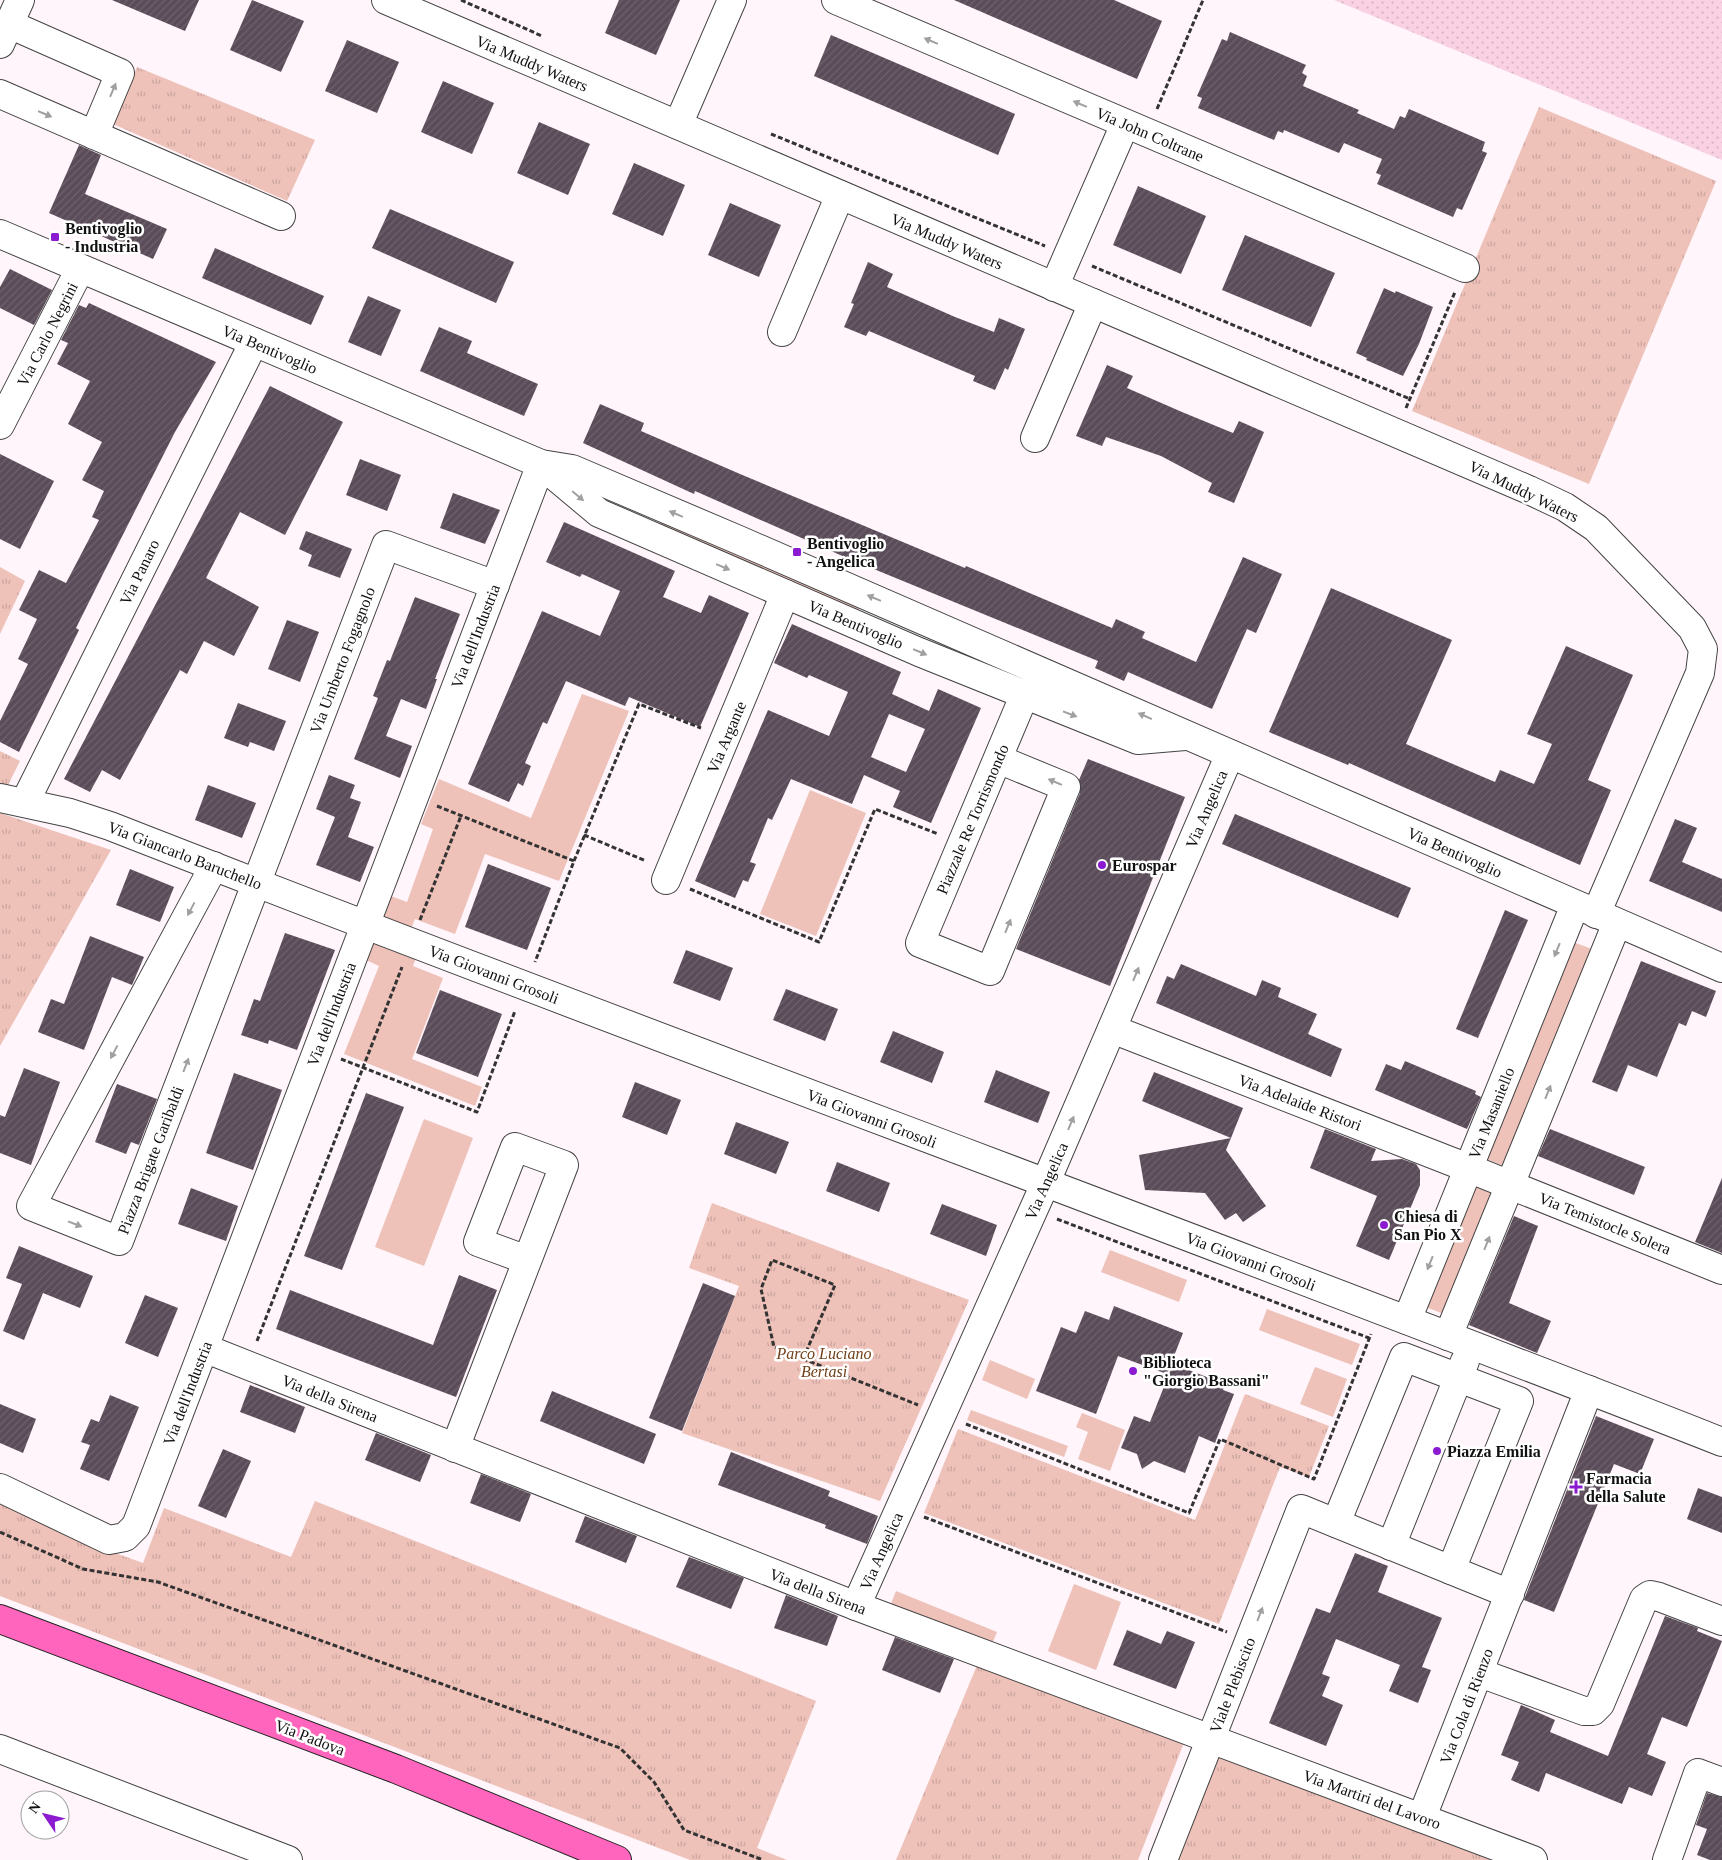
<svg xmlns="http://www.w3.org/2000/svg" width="1722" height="1860" font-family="Georgia,serif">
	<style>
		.farmland { fill: url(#farmland-dots) }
		.grass { fill: #eec1b9 }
		.park { fill: url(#park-tufts) }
		.building { fill: url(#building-hatch); fill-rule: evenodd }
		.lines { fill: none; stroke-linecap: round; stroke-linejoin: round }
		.minor-casing { stroke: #444; stroke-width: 30 }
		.major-casing { stroke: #222; stroke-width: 30 }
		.path { stroke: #333; stroke-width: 3; stroke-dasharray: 5 2.5; stroke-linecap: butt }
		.minor { stroke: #fff; stroke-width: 28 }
		.major { stroke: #ff65bd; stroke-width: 28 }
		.oneway { fill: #a0a0a0 }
		.poi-dot { fill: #8b1ad0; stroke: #fff; stroke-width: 2 }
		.labels { text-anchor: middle; stroke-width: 5; stroke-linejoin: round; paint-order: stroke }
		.street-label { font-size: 16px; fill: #111; stroke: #fff }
		.poi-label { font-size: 16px; font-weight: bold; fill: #111; stroke: #fff; text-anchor: start }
		.park-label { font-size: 16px; font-style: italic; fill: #714119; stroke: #fff }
	</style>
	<defs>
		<pattern id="farmland-dots" width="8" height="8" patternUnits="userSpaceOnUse" patternTransform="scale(1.25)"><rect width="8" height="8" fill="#f9d1e2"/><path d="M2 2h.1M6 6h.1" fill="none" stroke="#d4b2c1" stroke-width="1.8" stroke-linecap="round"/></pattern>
		<pattern id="park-tufts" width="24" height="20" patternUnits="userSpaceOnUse" patternTransform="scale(1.25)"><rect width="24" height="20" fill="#eec1b9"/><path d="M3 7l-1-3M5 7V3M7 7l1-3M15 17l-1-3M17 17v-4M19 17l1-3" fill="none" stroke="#cba59e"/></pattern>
		<pattern id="building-hatch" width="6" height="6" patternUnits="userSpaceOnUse" patternTransform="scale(1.25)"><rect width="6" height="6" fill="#5b4c5a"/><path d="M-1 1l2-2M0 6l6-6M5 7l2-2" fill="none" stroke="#6e626d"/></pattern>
	</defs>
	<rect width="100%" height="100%" fill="#fff5fa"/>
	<path class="farmland" d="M1334,0H1722V160Z"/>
	<g class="grass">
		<path d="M662,517L862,602L856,617L657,532Z"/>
		<path d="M582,694L629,711L559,881L485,854L455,934L415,919L411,929L380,918L388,895L407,902L433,829L421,824L439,779L531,818Z"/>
		<path d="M810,790L866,813L816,936L760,914Z"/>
		<path d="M371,940L416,958L413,966L443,978L412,1059L482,1087L475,1106L344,1054L379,966L364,959Z"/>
		<path d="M1573,942L1592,949L1504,1166L1484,1158Z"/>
		<path d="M424,1119L473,1138L424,1266L375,1247Z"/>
		<path d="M1476,1184L1497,1192L1446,1315L1426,1307Z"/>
		<path d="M1110,1250L1187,1280L1179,1302L1101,1272Z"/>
		<path d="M1267,1309L1360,1344L1352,1365L1259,1330Z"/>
		<path d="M990,1360L1035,1379L1027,1399L982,1380Z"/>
		<path d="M1315,1367L1347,1379L1333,1417L1300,1404Z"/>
		<path d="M971,1410L1068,1446L1064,1457L967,1420Z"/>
		<path d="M1082,1413L1125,1430L1110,1471L1078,1459L1088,1432L1076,1427Z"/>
		<path d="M1074,1584L1121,1602L1096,1670L1048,1651Z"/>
		<path d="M896,1591L997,1632L990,1649L889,1609Z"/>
	</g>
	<g class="park">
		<path d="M137,67L315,140L287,201L113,124Z"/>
		<path d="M1539,107L1716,181L1589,484L1412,411Z"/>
		<path d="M0,567L25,581L0,634Z"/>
		<path d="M0,751L20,761L7,787L0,786Z"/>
		<path d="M0,813L111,850L0,1046Z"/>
		<path d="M712,1203L969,1300L880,1501L682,1433L739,1286L689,1268Z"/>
		<path d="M1245,1394L1329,1426L1309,1477L1280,1467L1219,1624L924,1513L958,1429L1195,1520Z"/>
		<path d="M0,1501L90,1544L143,1563L164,1508L291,1557L315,1501L816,1701L757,1848L787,1860H690L0,1596Z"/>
		<path d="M978,1663L1185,1740L1138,1860H896Z"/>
		<path d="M1220,1750L1508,1860H1178Z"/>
	</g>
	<g class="building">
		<path d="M112,0H199L185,31Z"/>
		<path d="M252,0L304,21L281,72L230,50Z"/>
		<path d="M619,0H680L656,55L605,33Z"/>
		<path d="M954,0H1114L1162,21L1137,79Z"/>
		<path d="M1230,32L1306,65L1302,73L1307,76L1303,86L1359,110L1357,113L1394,129L1400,116L1405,118L1409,109L1485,142L1482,151L1487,153L1462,210L1457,208L1453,217L1377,184L1381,175L1376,173L1382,159L1344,143L1339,153L1284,130L1283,133L1278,131L1274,140L1198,108L1202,98L1197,96L1222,39L1227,41Z"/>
		<path d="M831,35L1015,114L998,155L814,76Z"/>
		<path d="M347,40L399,62L377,113L325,91Z"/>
		<path d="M443,81L494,103L472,154L421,132Z"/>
		<path d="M539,122L590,144L568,195L517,173Z"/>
		<path d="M79,145L101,155L85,194L167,229L153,259L49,213Z"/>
		<path d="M634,163L685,185L663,236L612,214Z"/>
		<path d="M1138,186L1206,216L1181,274L1113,245Z"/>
		<path d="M730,203L781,225L759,277L708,255Z"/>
		<path d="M390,209L514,262L496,303L372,248Z"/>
		<path d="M1245,235L1335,273L1311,327L1222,290Z"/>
		<path d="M215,248L324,296L311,325L202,278Z"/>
		<path d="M868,262L893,274L887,287L955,317L994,332L999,318L1025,329L1008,370L1005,368L995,390L973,381L975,376L869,331L866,336L844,327L854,304L851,303Z"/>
		<path d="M10,269L52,290L34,325L0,308V287Z"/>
		<path d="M1384,288L1395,293L1396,291L1433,307L1419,344L1403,376L1366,360L1367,358L1356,353Z"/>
		<path d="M368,296L401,310L381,356L348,342Z"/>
		<path d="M89,303L216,362L175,432L103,574L76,628L79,630L19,752L0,742V721L28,664L18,659L37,619L19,610L39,570L66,583L99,520L92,517L104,491L82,480L102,442L68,424L90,381L57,364L68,343L61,340L79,305L86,308Z"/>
		<path d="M439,327L472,341L467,353L538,384L524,416L420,371Z"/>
		<path d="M1107,365L1133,376L1127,388L1182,412L1233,433L1239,421L1264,432L1234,503L1208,492L1212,483L1161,456L1106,437L1102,446L1076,436Z"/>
		<path d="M270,386L343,422L285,535L240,512L206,578L259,607L234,656L204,641L187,674L180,670L120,780L102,770L90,792L64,779Z"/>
		<path d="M600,404L644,423L641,431L740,474L965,568L966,566L1112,628L1116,619L1145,632L1142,638L1196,662L1243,557L1282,574L1256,633L1247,629L1212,709L1128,672L1124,681L1095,668L1098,661L847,558L695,491L694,494L583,443Z"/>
		<path d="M0,454L54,481L20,549L0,539Z"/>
		<path d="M360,459L401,475L387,511L346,495Z"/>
		<path d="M453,493L500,510L485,544L440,528Z"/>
		<path d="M564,522L675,571L663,597L701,613L709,595L749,613L700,727L629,697L625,706L566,681L547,724L543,722L525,763L531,766L523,786L518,783L509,802L468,784L542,611L600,636L620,591L582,574L580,577L546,562Z"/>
		<path d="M306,531L352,549L340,578L308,566L312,555L299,549Z"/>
		<path d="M1331,588L1452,640L1406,744L1495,782L1500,770L1534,784L1552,744L1527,734L1566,646L1633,675L1588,780L1611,790L1580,865L1349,763L1348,765L1269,732Z"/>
		<path d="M415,597L460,614L435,679H437L426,709L401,699L386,736L412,746L400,778L354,759L378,698L373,696L387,660L390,661Z"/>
		<path d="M287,620L319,632L300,682L268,669Z"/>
		<path d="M792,624L901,672L892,694L929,711L938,689L981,708L931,823L893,807L900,791L864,775L852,804L791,779L772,820L768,818L750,862L756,864L748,882L743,880L735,898L695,881L768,710L829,736L848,692L809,675L807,678L774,663ZM889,714L925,729L906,772L871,757Z"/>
		<path d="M238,703L286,721L274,751L250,742L248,747L224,738Z"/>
		<path d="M1088,759L1185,797L1110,986L1016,949L1080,793L1079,780Z"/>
		<path d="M329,775L355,785L350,798L361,802L348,837L374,847L360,882L316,865L335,817L316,809Z"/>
		<path d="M208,785L256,803L242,838L195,820Z"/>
		<path d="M1235,814L1411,888L1398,918L1222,844Z"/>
		<path d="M1675,819L1697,828L1682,862L1722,879V912L1649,881Z"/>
		<path d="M488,864L551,888L527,950L465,927Z"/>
		<path d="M130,869L174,887L160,922L116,905Z"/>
		<path d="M1505,910L1528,920L1478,1038L1456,1029Z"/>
		<path d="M285,933L335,950L297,1050L269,1040L268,1044L241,1035L254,999L260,1001Z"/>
		<path d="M90,936L144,957L132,985L112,977L84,1050L38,1032L51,999L64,1004Z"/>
		<path d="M686,950L733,968L720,1001L673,983Z"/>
		<path d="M1641,961L1716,991L1706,1017L1692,1011L1686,1026L1679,1023L1657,1077L1628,1065L1617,1092L1592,1082Z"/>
		<path d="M1181,964L1256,996L1262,980L1281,988L1278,997L1317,1014L1308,1034L1342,1049L1331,1077L1156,1003L1167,976L1174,979Z"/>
		<path d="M786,989L838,1009L825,1041L773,1020Z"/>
		<path d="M440,990L502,1014L478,1077L416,1053Z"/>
		<path d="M893,1031L944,1052L932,1083L880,1062Z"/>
		<path d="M1405,1061L1476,1091L1475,1094L1481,1097L1467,1129L1375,1090L1386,1064L1401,1070Z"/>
		<path d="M24,1068L60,1082L31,1165L0,1153V1115L5,1117Z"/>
		<path d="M996,1070L1050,1092L1038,1123L984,1102Z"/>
		<path d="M1154,1072L1243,1108L1231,1138L1142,1101Z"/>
		<path d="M234,1073L282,1090L253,1170L206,1153Z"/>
		<path d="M635,1082L681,1100L667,1135L622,1117Z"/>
		<path d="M117,1084L157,1099L139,1145L131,1142L126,1154L95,1142Z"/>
		<path d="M366,1093L404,1107L342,1270L304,1256Z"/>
		<path d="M736,1122L789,1142L776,1174L724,1154Z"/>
		<path d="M1325,1129L1376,1149L1371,1161L1402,1159L1416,1164L1420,1170V1185L1389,1260L1356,1246L1377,1196L1310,1168Z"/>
		<path d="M1550,1129L1645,1167L1634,1195L1538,1156Z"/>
		<path d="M1231,1138L1226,1150L1266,1206L1243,1222L1236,1213L1225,1220L1205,1193L1145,1190L1139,1155Z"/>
		<path d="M837,1162L890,1183L879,1212L826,1191Z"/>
		<path d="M1722,1178V1253L1695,1242Z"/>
		<path d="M191,1188L238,1206L226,1241L178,1224Z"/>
		<path d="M942,1204L997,1225L986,1256L930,1234Z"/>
		<path d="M1514,1216L1538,1226L1509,1303L1551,1321L1537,1353L1469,1325Z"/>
		<path d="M19,1246L93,1276L80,1308L43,1293L24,1340L3,1331L22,1284L6,1278Z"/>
		<path d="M459,1275L497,1290L456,1397L276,1329L290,1290L433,1345Z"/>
		<path d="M703,1283L735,1296L682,1431L649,1418Z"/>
		<path d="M145,1295L178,1308L158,1357L125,1343Z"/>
		<path d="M1114,1306L1183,1333L1167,1374L1118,1356L1096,1414L1036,1391L1061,1327L1076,1333L1085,1311L1109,1320Z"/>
		<path d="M1173,1364L1225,1384L1223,1390L1234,1394L1215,1443L1199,1436L1185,1473L1154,1461L1142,1469L1137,1454L1121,1448L1134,1416L1150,1422Z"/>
		<path d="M250,1385L305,1407L295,1433L240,1412Z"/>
		<path d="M552,1391L656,1434L644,1464L540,1421Z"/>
		<path d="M110,1395L139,1407L109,1481L80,1469L90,1445L81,1442L91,1419L99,1422Z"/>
		<path d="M0,1404L36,1419L23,1453L0,1443Z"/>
		<path d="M1596,1416L1654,1439L1640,1474L1614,1464L1554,1612L1524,1600L1525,1597Z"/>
		<path d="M376,1433L431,1455L420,1482L365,1460Z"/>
		<path d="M223,1449L251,1461L226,1518L198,1506Z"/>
		<path d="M731,1452L830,1491L828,1496L878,1516L867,1544L825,1528L826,1525L718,1485Z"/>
		<path d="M481,1474L531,1494L520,1522L470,1503Z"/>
		<path d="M1698,1488L1722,1497V1533L1687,1519Z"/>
		<path d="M585,1516L637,1536L626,1563L575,1542Z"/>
		<path d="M1355,1553L1388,1566L1378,1592L1442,1618L1422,1667L1431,1670L1418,1703L1389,1691L1400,1665L1336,1639L1322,1674L1330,1677L1322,1696L1343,1705L1326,1746L1269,1723L1316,1608L1330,1613Z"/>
		<path d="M689,1557L744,1578L731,1609L676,1587Z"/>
		<path d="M786,1595L838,1616L827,1646L774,1628Z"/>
		<path d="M1665,1616L1698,1628L1697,1631L1722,1641L1687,1727L1662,1717L1647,1754L1666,1762L1652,1796L1629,1787L1622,1804L1546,1773L1539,1792L1511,1780L1519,1762L1501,1755L1521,1705L1555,1720L1550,1732L1608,1756Z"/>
		<path d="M1127,1630L1161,1644L1167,1631L1195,1642L1176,1689L1113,1665Z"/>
		<path d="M895,1637L954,1659L940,1693L882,1670Z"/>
		<path d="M1707,1793L1722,1797V1860H1710L1697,1855L1707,1829L1696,1825Z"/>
	</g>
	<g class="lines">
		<g class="minor-casing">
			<g id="minor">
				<path d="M386,0L1529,490L1565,507L1596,528L1692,628L1703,649L1700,673L1596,914"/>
				<path d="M836,0L1465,268"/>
				<path d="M9,24L120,73L94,135"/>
				<path d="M0,44L20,0"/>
				<path d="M0,94L281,216"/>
				<path d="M678,125L732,0"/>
				<path d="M0,234L541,464L572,469L741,541L1722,968"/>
				<path d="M1054,287L1125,124"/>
				<path d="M782,332L840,195"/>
				<path d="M0,425L80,269"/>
				<path d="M1035,438L1093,303"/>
				<path d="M544,467L599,513L919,652L1138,740L1185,736"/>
				<path d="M998,759L1066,787L990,971L920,943L1024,696L1038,685"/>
				<path d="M0,798L70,813L110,826C646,1036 1187,1232 1722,1442"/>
				<path d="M25,802L254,342"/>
				<path d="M214,866L31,1206L119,1241L386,545L495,585"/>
				<path d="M666,880L785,594"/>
				<path d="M1112,1029L1468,1168L1722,1270"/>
				<path d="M1407,1320L1575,905"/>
				<path d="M1448,1336L1617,923"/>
				<path d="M204,1348L856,1606L1533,1860"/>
				<path d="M455,1448L564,1165L515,1147L478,1242L527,1260"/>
				<path d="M0,1488L109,1540L125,1537L136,1526L541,464"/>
				<path d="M1336,1523L1404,1357L1519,1401L1451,1570"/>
				<path d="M1391,1546L1465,1361"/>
				<path d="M856,1606L1045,1184L1230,754"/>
				<path d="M1480,1673L1584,1711H1593L1600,1704L1644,1599L1650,1595L1659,1597L1722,1621"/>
				<path d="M0,1749L288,1860"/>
				<path d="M1422,1817L1589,1390"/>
				<path d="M1163,1860L1301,1509L1510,1594"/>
				<path d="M1667,1860L1698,1773L1722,1782"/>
			</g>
		</g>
		<g class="major-casing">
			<path id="major" d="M0,1619L396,1769L617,1860"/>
		</g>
		<g class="path">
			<path d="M461,0L542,36"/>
			<path d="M1157,109L1203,0"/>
			<path d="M771,134L1045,246"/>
			<path d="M1092,266L1410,399"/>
			<path d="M1406,408L1455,292"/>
			<path d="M437,806L574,861L535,962"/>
			<path d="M584,835L646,861"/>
			<path d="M574,861L639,704L701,728"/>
			<path d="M690,889L819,942L875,809L938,834"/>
			<path d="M420,920L461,816"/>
			<path d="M341,1059L477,1112L515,1011"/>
			<path d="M1057,1219L1369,1338"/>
			<path d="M257,1341L402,967"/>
			<path d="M803,1359L835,1285L772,1260L761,1289L774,1347L918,1405"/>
			<path d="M966,1424L1189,1513L1220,1439L1314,1479L1371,1334"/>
			<path d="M924,1517L1227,1632"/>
			<path d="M0,1532L83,1569L158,1582L620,1748L654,1782L684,1830L763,1860"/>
		</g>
		<use href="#minor" class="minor"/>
		<use href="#major" class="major"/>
	</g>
	<defs><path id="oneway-solid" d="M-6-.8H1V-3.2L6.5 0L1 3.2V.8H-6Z" transform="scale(1.25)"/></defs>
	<g class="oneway">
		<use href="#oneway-solid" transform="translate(931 41) rotate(-157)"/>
		<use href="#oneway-solid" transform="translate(113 90) rotate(-67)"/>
		<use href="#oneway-solid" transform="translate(1080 104) rotate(-157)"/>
		<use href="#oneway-solid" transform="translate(45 114) rotate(23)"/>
		<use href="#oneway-solid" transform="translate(578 496) rotate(40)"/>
		<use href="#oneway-solid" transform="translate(676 514) rotate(-157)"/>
		<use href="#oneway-solid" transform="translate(723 567) rotate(23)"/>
		<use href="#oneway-solid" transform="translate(874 598) rotate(-157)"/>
		<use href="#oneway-solid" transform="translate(920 652) rotate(23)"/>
		<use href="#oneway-solid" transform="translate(1070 714) rotate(21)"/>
		<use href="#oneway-solid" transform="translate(1145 716) rotate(-156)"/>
		<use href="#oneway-solid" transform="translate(1055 782) rotate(-157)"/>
		<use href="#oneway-solid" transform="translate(191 909) rotate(118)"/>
		<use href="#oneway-solid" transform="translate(1008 926) rotate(-68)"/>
		<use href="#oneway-solid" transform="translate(1557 950) rotate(112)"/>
		<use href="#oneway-solid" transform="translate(1136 974) rotate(-67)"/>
		<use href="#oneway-solid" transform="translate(114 1052) rotate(118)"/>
		<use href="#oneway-solid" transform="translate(186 1065) rotate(-69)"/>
		<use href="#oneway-solid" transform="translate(1548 1092) rotate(-68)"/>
		<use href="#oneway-solid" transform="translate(1071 1123) rotate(-67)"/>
		<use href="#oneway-solid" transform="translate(75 1224) rotate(21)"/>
		<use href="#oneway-solid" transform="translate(1487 1243) rotate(-68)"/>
		<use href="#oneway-solid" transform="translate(1430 1263) rotate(112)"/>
		<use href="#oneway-solid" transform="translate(1260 1614) rotate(-69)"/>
	</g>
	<g class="poi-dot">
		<rect x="50" y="232" width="10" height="10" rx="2.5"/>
		<rect x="792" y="547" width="10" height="10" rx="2.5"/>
		<circle cx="1102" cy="865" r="5"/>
		<circle cx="1384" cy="1225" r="5"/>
		<circle cx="1133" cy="1371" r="5"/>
		<circle cx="1437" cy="1451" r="5"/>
		<path d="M1573.5 1479.5h5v5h5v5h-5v5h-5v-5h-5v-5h5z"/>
	</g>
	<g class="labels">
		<g class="street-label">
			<text transform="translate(532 63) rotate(23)" y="6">Via Muddy Waters</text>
			<text transform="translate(1150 134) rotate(23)" y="6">Via John Coltrane</text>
			<text transform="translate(947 241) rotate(23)" y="6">Via Muddy Waters</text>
			<text transform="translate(47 334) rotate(-63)" y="6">Via Carlo Negrini</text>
			<text transform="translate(270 349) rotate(23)" y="6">Via Bentivoglio</text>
			<text transform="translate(1524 491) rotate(26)" y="6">Via Muddy Waters</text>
			<text transform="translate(139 572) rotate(-64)" y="6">Via Panaro</text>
			<text transform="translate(856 624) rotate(23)" y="6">Via Bentivoglio</text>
			<text transform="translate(475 636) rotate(-69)" y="6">Via dell'Industria</text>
			<text transform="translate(342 660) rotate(-69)" y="6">Via Umberto Fogagnolo</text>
			<text transform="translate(726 737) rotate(-67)" y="6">Via Argante</text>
			<text transform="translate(1206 809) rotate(-67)" y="6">Via Angelica</text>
			<text transform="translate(972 819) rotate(-67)" y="6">Piazzale Re Torrismondo</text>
			<text transform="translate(1455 852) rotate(24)" y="6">Via Bentivoglio</text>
			<text transform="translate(185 855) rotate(21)" y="6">Via Giancarlo Baruchello</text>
			<text transform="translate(494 974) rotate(21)" y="6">Via Giovanni Grosoli</text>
			<text transform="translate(331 1014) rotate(-69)" y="6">Via dell'Industria</text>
			<text transform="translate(1300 1102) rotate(21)" y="6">Via Adelaide Ristori</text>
			<text transform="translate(1491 1113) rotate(-68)" y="6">Via Masaniello</text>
			<text transform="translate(872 1118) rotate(21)" y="6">Via Giovanni Grosoli</text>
			<text transform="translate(150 1160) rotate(-69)" y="6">Piazza Brigate Garibaldi</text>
			<text transform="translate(1046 1181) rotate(-66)" y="6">Via Angelica</text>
			<text transform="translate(1605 1223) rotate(22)" y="6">Via Temistocle Solera</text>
			<text transform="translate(1251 1261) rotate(21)" y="6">Via Giovanni Grosoli</text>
			<text transform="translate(187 1393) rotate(-69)" y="6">Via dell'Industria</text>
			<text transform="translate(330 1398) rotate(22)" y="6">Via della Sirena</text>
			<text transform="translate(881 1551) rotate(-66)" y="6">Via Angelica</text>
			<text transform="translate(818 1591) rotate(21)" y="6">Via della Sirena</text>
			<text transform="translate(1232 1685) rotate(-69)" y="6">Viale Plebiscito</text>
			<text transform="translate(1466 1706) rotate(-69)" y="6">Via Cola di Rienzo</text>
			<text transform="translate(310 1737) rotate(21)" y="6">Via Padova</text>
			<text transform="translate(1372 1799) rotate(20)" y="6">Via Martiri del Lavoro</text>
		</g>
		<g class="poi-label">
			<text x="65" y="234">Bentivoglio<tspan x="65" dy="18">- Industria</tspan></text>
			<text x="807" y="549">Bentivoglio<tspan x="807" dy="18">- Angelica</tspan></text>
			<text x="1112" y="871">Eurospar</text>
			<text x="1394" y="1222">Chiesa di<tspan x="1394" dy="18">San Pio X</tspan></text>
			<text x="1143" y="1368">Biblioteca<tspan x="1143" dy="18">"Giorgio Bassani"</tspan></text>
			<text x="1447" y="1457">Piazza Emilia</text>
			<text x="1586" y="1484">Farmacia<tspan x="1586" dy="18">della Salute</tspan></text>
		</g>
		<g class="park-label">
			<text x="824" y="1359">Parco Luciano<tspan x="824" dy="18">Bertasi</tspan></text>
		</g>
	</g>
	<g transform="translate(45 1815) rotate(305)"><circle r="24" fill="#ffffff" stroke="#a0a0a0"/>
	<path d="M0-4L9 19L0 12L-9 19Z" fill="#8b1ad0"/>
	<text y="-8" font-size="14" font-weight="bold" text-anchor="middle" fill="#111111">N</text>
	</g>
</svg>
